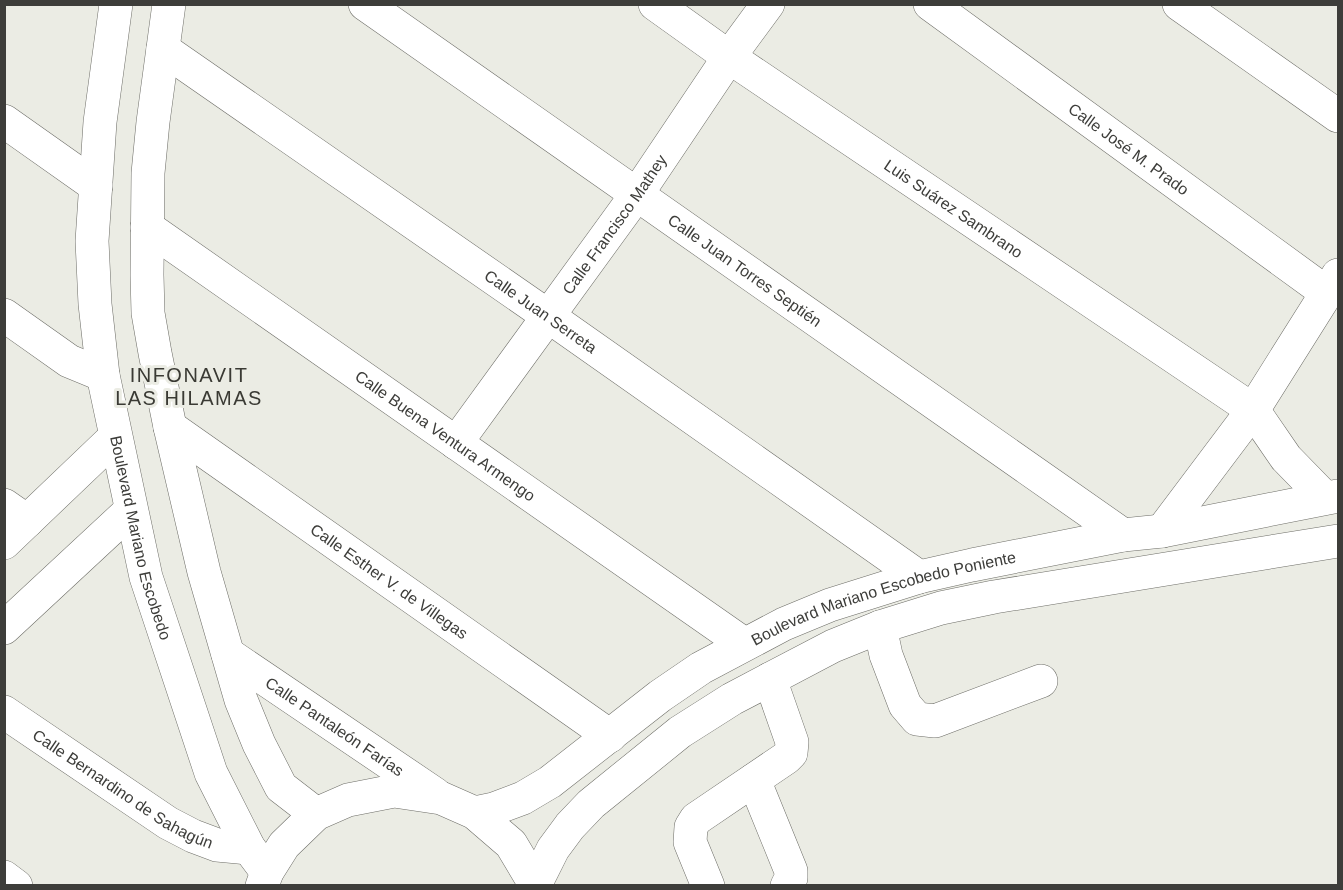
<svg xmlns="http://www.w3.org/2000/svg" width="1343" height="890" font-family="Arial,sans-serif">
	<style>
		.lines { fill: none; stroke-linecap: round; stroke-linejoin: round }
		.minor-casing { stroke: #6d6d67; stroke-width: 34 }
		.minor { stroke: #fff; stroke-width: 33 }
		.labels { text-anchor: middle; stroke-width: 6; stroke-linejoin: round; paint-order: stroke }
		.street-label { font-size: 16px; fill: #3d3d3a; stroke: #ebece4 }
		.quarter-label { font-size: 20px; letter-spacing: 1.5px; fill: #3a3a34; stroke: #ebece4 }
	</style>
	<rect width="100%" height="100%" fill="#ebece4"/>
	<g class="lines">
		<g class="minor-casing">
			<g id="minor">
				<path id="s1" d="M116,4L100,122L92,241L95,304L103,375L146,577L211,773L249,848L267,872"/>
				<path d="M169,4L153,122L148,173L147,275L148,313L155,353L170,427L204,572L241,700L259,744L281,787L316,814"/>
				<path id="s2" d="M365,4L1123,535"/>
				<path id="s3" d="M655,4L729,57L1253,410L1286,458L1325,498"/>
				<path id="s4" d="M930,4L1327,293"/>
				<path d="M1179,4L1338,116"/>
				<path id="s5" d="M163,49L548,316L919,577"/>
				<path d="M4,121L96,186"/>
				<path id="s6" d="M147,227L744,644"/>
				<path d="M4,315L69,361L103,375"/>
				<path id="s7" d="M170,427L610,736"/>
				<path id="s8" d="M456,443L637,194L729,57L768,4"/>
				<path d="M4,505L27,521"/>
				<path d="M1162,531L1253,410L1338,275"/>
				<path d="M4,543L115,437"/>
				<path d="M880,627L886,655L905,705L917,719L935,721L1041,681"/>
				<path d="M4,628L131,510"/>
				<path id="s9" d="M228,654L435,794"/>
				<path id="s10" d="M4,712L168,823L193,836L217,845L249,848"/>
				<path d="M754,780L791,871V878L787,886"/>
				<path id="s11" d="M475,813L494,809L523,798L550,782L660,696L701,668L784,624L830,605L919,577L972,565L1123,535L1162,531L1338,496"/>
				<path d="M4,877L16,886"/>
				<path d="M535,885L553,849L570,826L591,804L680,732L732,699L833,646L880,627L941,608L994,597L1338,541"/>
				<path d="M262,886L267,872L284,845L316,814L348,800L394,791L441,798L475,813L511,844L536,886"/>
				<path d="M708,886L690,842L691,827L696,819L786,758L791,753L792,742L770,679"/>
			</g>
		</g>
		<use href="#minor" class="minor"/>
	</g>
	<g class="labels">
		<g class="street-label">
			<text dy="6" stroke="none"><textPath href="#s4" startOffset="246">Calle José M. Prado</textPath></text>
			<text dy="6" stroke="none"><textPath href="#s3" startOffset="362">Luis Suárez Sambrano</textPath></text>
			<text dy="6" stroke="none"><textPath href="#s8" startOffset="270">Calle Francisco Mathey</textPath></text>
			<text dy="6" stroke="none"><textPath href="#s2" startOffset="464">Calle Juan Torres Septién</textPath></text>
			<text dy="6" stroke="none"><textPath href="#s5" startOffset="460">Calle Juan Serreta</textPath></text>
			<text dy="6" stroke="none"><textPath href="#s6" startOffset="364">Calle Buena Ventura Armengo</textPath></text>
			<text dy="6" stroke="none"><textPath href="#s1" startOffset="540">Boulevard Mariano Escobedo</textPath></text>
			<text dy="6" stroke="none"><textPath href="#s7" startOffset="268">Calle Esther V. de Villegas</textPath></text>
			<text dy="6" stroke="none"><textPath href="#s11" startOffset="468">Boulevard Mariano Escobedo Poniente</textPath></text>
			<text dy="6" stroke="none"><textPath href="#s9" startOffset="129">Calle Pantaleón Farías</textPath></text>
			<text dy="6" stroke="none"><textPath href="#s10" startOffset="142">Calle Bernardino de Sahagún</textPath></text>
		</g>
		<g class="quarter-label">
			<text x="189" y="382">INFONAVIT<tspan x="189" dy="23">LAS HILAMAS</tspan></text>
		</g>
	</g>
	<rect width="1343" height="890" fill="none" stroke="#3d3d3a" stroke-width="12"/>
</svg>
